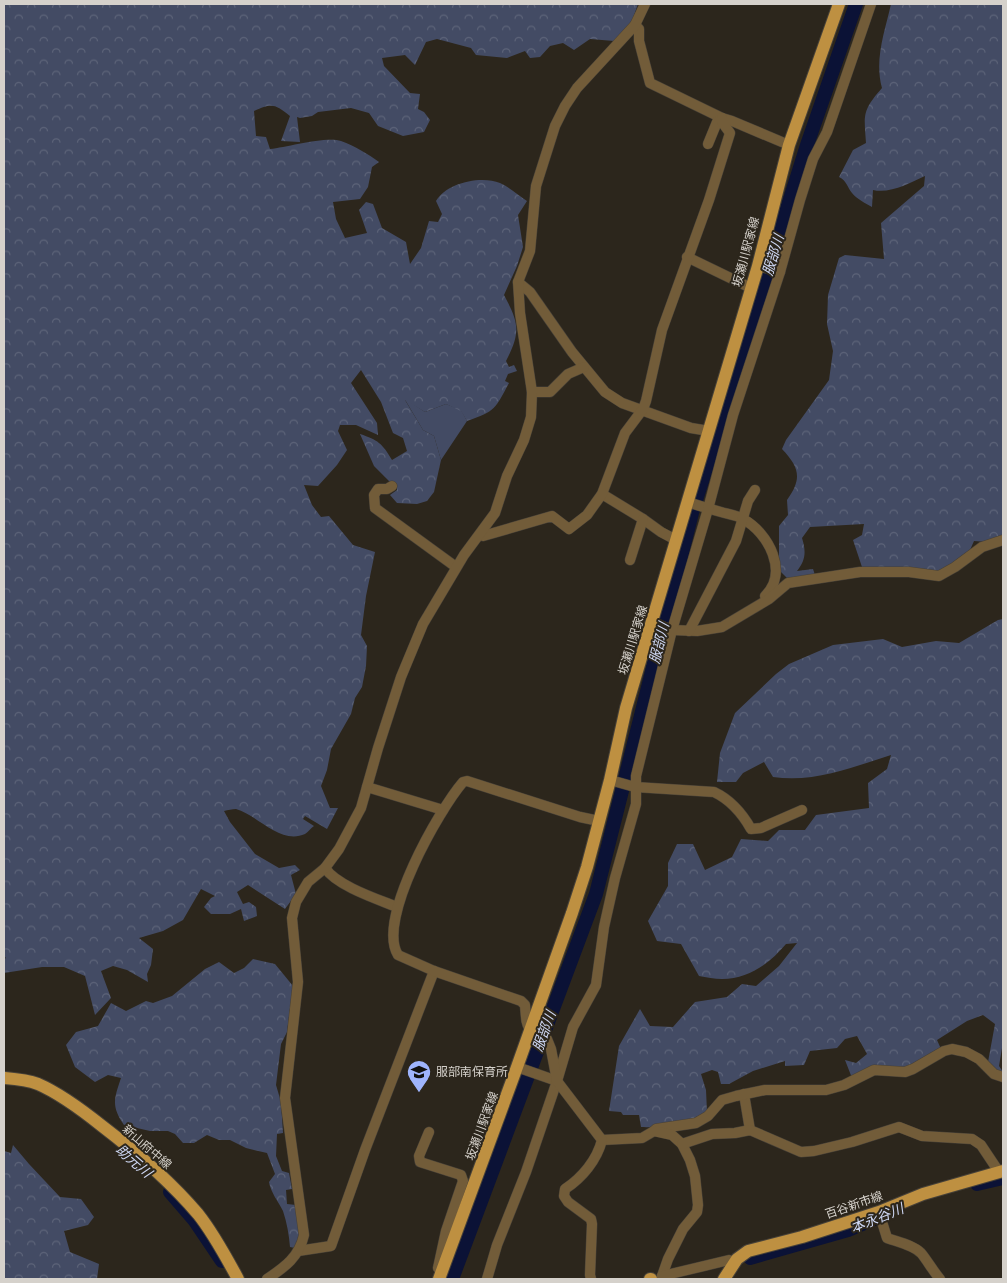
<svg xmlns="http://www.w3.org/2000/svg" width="1007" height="1283" font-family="Signika,'Noto Sans JP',sans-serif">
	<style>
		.green { fill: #434b64 }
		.forest { fill: url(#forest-crowns) }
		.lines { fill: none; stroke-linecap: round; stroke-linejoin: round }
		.river { stroke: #0b1236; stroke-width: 14 }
		.minor-casing { stroke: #474138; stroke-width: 11 }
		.major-casing { stroke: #474138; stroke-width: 14 }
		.minor { stroke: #725c39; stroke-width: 10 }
		.major { stroke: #be9041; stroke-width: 12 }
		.labels { text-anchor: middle; stroke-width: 4; stroke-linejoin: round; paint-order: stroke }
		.street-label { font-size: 12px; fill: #d5d1cb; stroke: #2c261c }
		.poi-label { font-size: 12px; fill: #d5d1cb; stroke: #2c261c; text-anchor: start }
		.water-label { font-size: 14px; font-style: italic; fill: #ced7f3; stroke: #2c261c }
	</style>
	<defs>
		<pattern id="forest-crowns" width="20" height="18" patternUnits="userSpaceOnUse" patternTransform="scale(1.25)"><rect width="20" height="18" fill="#434b64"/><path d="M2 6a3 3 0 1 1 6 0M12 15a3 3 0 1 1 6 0" fill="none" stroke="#5d6479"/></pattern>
	</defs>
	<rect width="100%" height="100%" fill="#2c261c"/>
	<path class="green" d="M404,398L425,412L446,404L461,410L467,421L441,460L434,436L423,430Z"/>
	<g class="forest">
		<path d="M4,4H638L632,21L614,41L590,39L574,50L563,43L550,46L540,57L530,58L525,51L507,58L476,55L471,48L437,39L426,42L415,65L405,55L382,58L384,66L410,93L420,94L418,109L424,112L430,120L424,132L403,136L378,126L369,113L351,108L318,112L312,116L300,118L297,117L300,142L281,141L290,116C275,104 272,103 254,111L256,136L266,137L270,149C288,147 326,136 341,141C355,146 368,154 379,162L372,167L368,187L360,199L333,202L336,219L345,238L367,233L359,210L366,202L373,204L382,228L406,242L410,264L421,248L429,221L438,222L442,214L436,201C446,183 481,175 500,183C509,187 518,195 527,201L518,215L523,247L517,266L504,295C519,323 521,332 506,361L509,367L514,365L517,371L508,374L505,381L509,383C495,409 496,411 467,421L461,411L446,404L425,412L405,400L423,430L434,436L441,460L434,492L427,501L417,504L397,503L390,495L397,490V484L389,481L374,466L360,434C378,440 382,443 392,460L407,451L403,438L393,433L381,402L361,370L351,383L377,423L378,435L356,425H340L338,431L347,450L337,465L318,486L304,485L312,505L321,517L329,516L353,545L375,552L366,596L361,635L367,646L366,666L362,687L355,698L351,714L331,749L327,770L321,786L330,808H338L327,829L305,816L303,819L314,826C311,828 308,832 305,834C280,845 258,815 236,809C232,809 228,810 224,811L230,822L255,854L279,868L295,865L300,870L291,875L296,894L285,909L248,885L237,892L243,904L249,902L256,907L257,916L244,921L241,909L230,914H211L204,907L211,898L215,896L201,889L183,920L163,931L139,938L153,949L151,965L147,974L148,982L127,970L113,966L101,971L111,998L95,1015L85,976L64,967H42L4,973V959L6,958L4,956Z"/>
		<path d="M891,4H1003V536L988,542L974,541L970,550L941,572L862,567L853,540L862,535L864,524L810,527L802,538C806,551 806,560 797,571L813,569L815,575L787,578L779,570V526L788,515L787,500C802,479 800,468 782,449L786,440L829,380L833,351L827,324L828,295L839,258L845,255L884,259L881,223L924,186L925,176C910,183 890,194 873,190L872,207C865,203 857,199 852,193C847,187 847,181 839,177L853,150L866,143C864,114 862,111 882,88C874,60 885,31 891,4Z"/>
		<path d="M1003,619V1042L999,1066L1003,1072L997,1071L988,1062L995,1024L983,1015L967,1021L937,1040L941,1049L914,1066L852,1078L845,1060L856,1063L867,1054L857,1036L845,1039L837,1048L810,1051L804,1065L785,1066V1061L753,1071L729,1084H721L718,1072L712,1070L701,1074L706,1090L707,1112C687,1123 663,1128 641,1127L639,1115H623L621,1112L609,1111L619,1046L640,1009L650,1026L673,1027L695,1002L727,997L742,984L756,986L779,966L797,943L786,944C770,963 749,979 722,979C715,979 706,977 699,976L681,944L657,941L648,921L668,886V863L677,844H693L705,870L732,857L741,839L768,841L779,830H805L816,815L869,808L868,783L887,769L891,755C853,767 815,783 773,777L764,762L743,773L736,782H717L720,753L735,713L776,674L789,664L833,645L883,639L902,647L936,641L959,643L998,620Z"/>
		<path d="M253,959L275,964L293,986L287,1032L281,1044L276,1085L281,1102L283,1133L277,1134L276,1156L282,1171L289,1173L292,1189L286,1190L287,1204L296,1205L300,1233L295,1248L290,1247C289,1235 287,1223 283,1211C278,1201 271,1193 269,1182L275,1174L267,1153L246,1148L230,1140H219L207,1135L194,1143H183L175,1134L168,1131H150L124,1125C111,1106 114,1099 121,1078L108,1075L95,1082L75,1067L66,1045L76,1032L98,1026L111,1003L126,1011L146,1001L153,1003L172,996L205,969L219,962L234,973L244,968Z"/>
		<path d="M13,1145L29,1164L60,1197L81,1199L94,1217L88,1225L64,1231L70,1252L99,1264L97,1279H4V1151L11,1153Z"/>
	</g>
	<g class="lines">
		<g class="river">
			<path d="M977,1184L1003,1178"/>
			<path d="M170,1192L195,1221L222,1261"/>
			<path d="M750,1258L848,1230L876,1218"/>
			<path d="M452,1279L596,894L692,513L807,145L856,4"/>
		</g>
		<g class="minor-casing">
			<g id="minor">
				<path d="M635,25L639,29V41L650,83L722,118L732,121L789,145"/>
				<path d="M708,144L717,122L722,118"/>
				<path d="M687,257L751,288"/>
				<path d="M758,266L780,272"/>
				<path d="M518,282L530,292L572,352L605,392L622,403L691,428L709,431"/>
				<path d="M532,392H550L568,374L584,367"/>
				<path d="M392,486L387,489H378L374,495L375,508L456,567"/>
				<path d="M602,494L643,519L661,532L676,540"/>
				<path d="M688,502C699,506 710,509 721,512C728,514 737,515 743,519C769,533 789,573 765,596"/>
				<path d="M481,534L483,536L552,516L569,529L587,515L602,494L625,433L643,409L646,401L662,330L709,200L730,133L722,122V118"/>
				<path d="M630,560L643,519"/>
				<path d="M652,622L672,630L697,631L722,627L769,599L788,583L860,572H909L939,576L955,567L982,547L1003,540"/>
				<path d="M689,631L736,541L748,501L755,490"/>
				<path d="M610,780L635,787L714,792C731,800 742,813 751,829L761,828L802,810"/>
				<path d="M367,787L443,810"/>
				<path d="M325,868C337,886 377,899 397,907"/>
				<path d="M517,1067L557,1081"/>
				<path d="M744,1094L750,1130"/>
				<path d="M654,1131L656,1129L696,1123L708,1116L722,1100L736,1096L765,1090H826L844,1085L874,1070L905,1072L913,1069L944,1051L952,1049L966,1052L979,1059L994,1074L1003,1077"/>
				<path d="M429,1132L419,1156L420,1162L461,1175L463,1181L446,1231L438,1268"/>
				<path d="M602,1140L642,1138L654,1131L672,1135L682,1144L690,1160L695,1176L698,1205L697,1212L683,1229L668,1259L661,1279"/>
				<path d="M682,1144L712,1134L735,1133L750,1130L801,1152L814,1151L852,1142L899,1127L922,1136L972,1139L981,1145L999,1172"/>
				<path d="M879,1212L887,1238C898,1242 913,1245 921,1253C927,1260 933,1271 940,1279"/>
				<path d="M298,1251L331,1246L365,1150L434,971"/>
				<path d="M662,1276L729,1260L735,1263"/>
				<path d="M267,1279C285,1267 299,1257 304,1235L285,1098L298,982L292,918L296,902L308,882L325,868L339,849L361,808L378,748L401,677L423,624L464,555L495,513L507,476L524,440L531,417L532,392L520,313L518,282L530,251L536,186L555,126L565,106L577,88L635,25L645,4"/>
				<path d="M487,1279L497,1245L526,1172L557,1081L573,1027L596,985L604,927L615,878L636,804V776L672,630L708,509L733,415L780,272L800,200L813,159L827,132L871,4"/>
				<path d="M591,1279L590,1275L592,1224L591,1219L568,1202L564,1196L565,1189C582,1178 597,1160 602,1140L557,1081L551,1049L547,1039C525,1028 527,1029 525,1005L521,1001L434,971L398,955C376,920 439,810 463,782L467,781L580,817L599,821"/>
			</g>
		</g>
		<g class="major-casing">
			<g id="major">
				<path d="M4,1078C15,1079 27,1080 38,1084C61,1094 82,1110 102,1126C136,1152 170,1181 198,1214C214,1234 226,1257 238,1279"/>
				<path d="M439,1279L517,1067L572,913L587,867L610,780L626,708L758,266L789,145L839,4"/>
				<path d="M650,1279H651"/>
				<path d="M724,1279L737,1259L748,1251L802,1237L879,1212L923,1194L1003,1171"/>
			</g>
		</g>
		<use href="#minor" class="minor"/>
		<use href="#major" class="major"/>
	</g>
	<defs>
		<g id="school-pin" transform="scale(1.25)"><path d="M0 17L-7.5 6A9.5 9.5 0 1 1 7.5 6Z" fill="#9eb4fd" stroke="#2c261c"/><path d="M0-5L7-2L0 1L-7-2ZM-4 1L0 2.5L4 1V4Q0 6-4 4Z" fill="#111"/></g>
	</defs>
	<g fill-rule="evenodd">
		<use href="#school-pin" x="419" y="1072"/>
	</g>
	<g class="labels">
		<g class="street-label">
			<text transform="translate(746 252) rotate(-75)" y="4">坂瀬川駅家線</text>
			<text transform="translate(633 640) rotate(-73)" y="4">坂瀬川駅家線</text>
			<text transform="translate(482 1126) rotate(-70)" y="4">坂瀬川駅家線</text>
			<text transform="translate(147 1147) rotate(41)" y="4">新山府中線</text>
			<text transform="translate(854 1205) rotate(-19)" y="4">百谷新市線</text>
		</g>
		<g class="poi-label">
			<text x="436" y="1076">服部南保育所</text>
		</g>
		<g class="water-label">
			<text transform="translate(773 255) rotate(-73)" y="5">服部川</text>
			<text transform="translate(659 643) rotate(-76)" y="5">服部川</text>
			<text transform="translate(544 1031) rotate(-70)" y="5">服部川</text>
			<text transform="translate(134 1161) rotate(41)" y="5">助元川</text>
			<text transform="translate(877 1218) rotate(-22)" y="5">本永谷川</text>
		</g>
	</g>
	<rect width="1007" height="1283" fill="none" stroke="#d5d1cb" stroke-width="10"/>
</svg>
